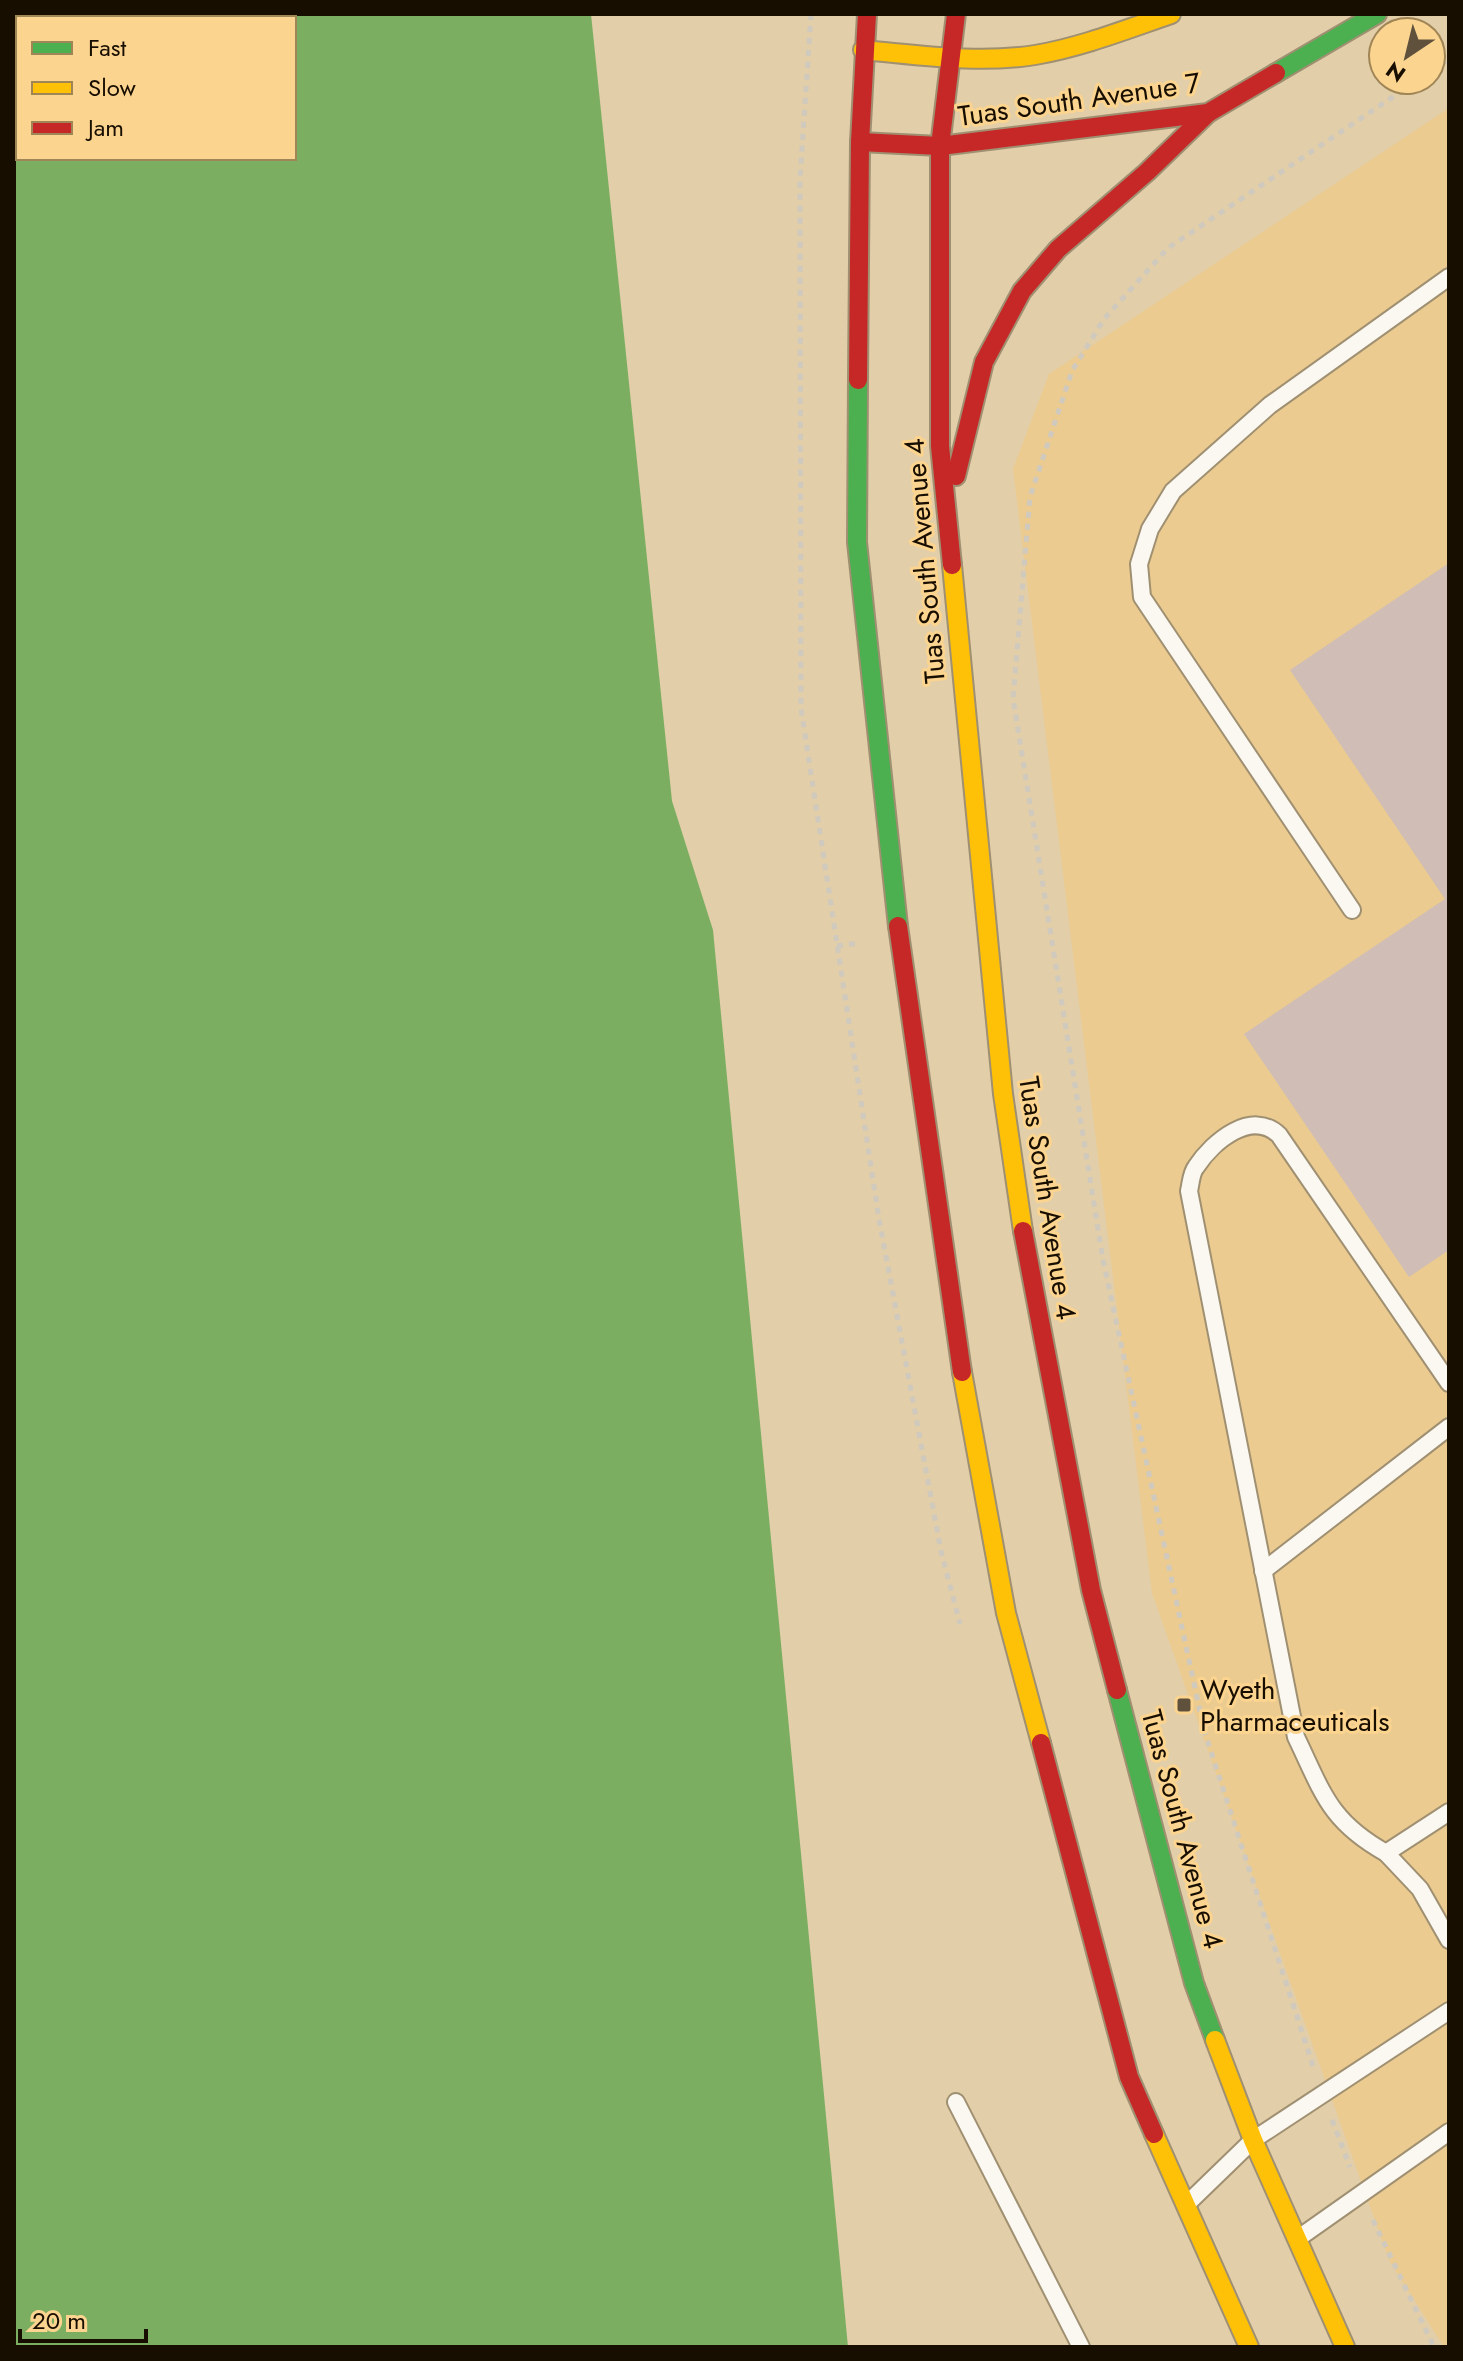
<svg xmlns="http://www.w3.org/2000/svg" width="1463" height="2361" font-family="Jost,sans-serif">
	<style>
		.built { fill: #ebcb90 }
		.water { fill: #7cae62; fill-rule: evenodd }
		.building { fill: #cfbdb6 }
		.lines { fill: none; stroke-linecap: round; stroke-linejoin: round }
		.lane-casing { stroke: #a09072; stroke-width: 20 }
		.fast-casing { stroke: #a09072; stroke-width: 22 }
		.slow-casing { stroke: #a09072; stroke-width: 22 }
		.jam-casing { stroke: #a09072; stroke-width: 22 }
		.path { stroke: #cfc9be; stroke-width: 5; stroke-dasharray: 6 6; stroke-linecap: butt }
		.lane { stroke: #fbf8f2; stroke-width: 16 }
		.fast { stroke: #4caf50; stroke-width: 18 }
		.slow { stroke: #ffc107; stroke-width: 18 }
		.jam { stroke: #c62828; stroke-width: 18 }
		.poi-dot { fill: #5f513b; stroke: #fbd490; stroke-width: 3 }
		.labels { text-anchor: middle; stroke-width: 6; stroke-linejoin: round; paint-order: stroke }
		.street-label { font-size: 28px; fill: #180e00; stroke: #fbd490 }
		.poi-label { font-size: 28px; fill: #180e00; stroke: #fbd490; text-anchor: start }
	</style>
	<rect width="100%" height="100%" fill="#e2cea8"/>
	<path class="built" d="M1449,108V2347H1444L1389,2260L1152,1593L1013,469L1049,374Z"/>
	<path class="water" d="M14,14H591L672,801L713,930L848,2347H14ZM18,18H294V158H18Z"/>
	<path class="building" d="M1449,563V1250L1409,1277L1244,1034L1445,899L1290,670Z"/>
	<g class="lines">
		<g class="lane-casing">
			<g id="lane">
				<path d="M1352,910L1142,597L1139,564L1150,529L1173,491L1270,405L1449,277"/>
				<path d="M1449,1383L1279,1135C1252,1109 1213,1141 1196,1167C1191,1173 1191,1183 1189,1191L1296,1737C1323,1793 1329,1821 1386,1853L1449,1812"/>
				<path d="M1263,1571L1449,1427"/>
				<path d="M1386,1853L1420,1889L1449,1940"/>
				<path d="M956,2102L1081,2347"/>
				<path d="M1189,2202L1253,2140L1449,2011"/>
				<path d="M1300,2237L1449,2132"/>
			</g>
		</g>
		<g class="fast-casing">
			<g id="fast">
				<path d="M1276,73L1377,14"/>
				<path d="M858,380L857,542L898,926"/>
				<path d="M1117,1690L1194,1983L1215,2040"/>
			</g>
		</g>
		<g class="slow-casing">
			<g id="slow">
				<path d="M863,50C920,55 978,64 1035,55C1082,47 1127,29 1171,14"/>
				<path d="M952,565L1003,1094L1023,1231"/>
				<path d="M962,1372L1006,1613L1041,1743"/>
				<path d="M1215,2040L1253,2140L1345,2347"/>
				<path d="M1154,2134L1249,2347"/>
			</g>
		</g>
		<g class="jam-casing">
			<g id="jam">
				<path d="M860,142L940,146L1208,113L1276,73"/>
				<path d="M858,380L860,142L867,14"/>
				<path d="M956,476L984,362L1022,291L1058,249L1147,172L1208,113"/>
				<path d="M952,565L940,446V146L956,14"/>
				<path d="M898,926L962,1372"/>
				<path d="M1023,1231L1091,1590L1117,1690"/>
				<path d="M1041,1743L1129,2077L1154,2134"/>
			</g>
		</g>
		<g class="path">
			<path d="M811,14L800,179L801,708L879,1219L941,1551L960,1624"/>
			<path d="M1431,71L1449,59"/>
			<path d="M837,946L858,943"/>
			<path d="M1313,2066L1204,1730L1103,1260L1013,698L1030,497L1072,371L1104,319L1168,248L1418,80"/>
			<path d="M1332,2120L1350,2167"/>
			<path d="M1373,2220L1434,2347"/>
		</g>
		<use href="#lane" class="lane"/>
		<use href="#fast" class="fast"/>
		<use href="#slow" class="slow"/>
		<use href="#jam" class="jam"/>
	</g>
	<rect class="poi-dot" x="1176" y="1697" width="16" height="16" rx="4"/>
	<g class="labels">
		<g class="street-label">
			<text transform="translate(1079 99) rotate(-8)" y="10">Tuas South Avenue 7</text>
			<text transform="translate(924 561) rotate(-95)" y="10">Tuas South Avenue 4</text>
			<text transform="translate(1048 1198) rotate(81)" y="10">Tuas South Avenue 4</text>
			<text transform="translate(1183 1829) rotate(75)" y="10">Tuas South Avenue 4</text>
		</g>
		<g class="poi-label">
			<text x="1200" y="1699">Wyeth<tspan x="1200" dy="32">Pharmaceuticals</tspan></text>
		</g>
	</g>
	<rect width="1463" height="2361" fill="none" stroke="#180e00" stroke-width="32"/>
	<rect x="16" y="16" width="280" height="144" fill="#fbd490" stroke="#a08556" stroke-width="2"/>
	<rect x="32" y="42" width="40" height="12" fill="#4caf50" stroke="#a08556" stroke-width="2"/>
	<text x="88" y="56" font-size="24" fill="#180e00">Fast</text>
	<rect x="32" y="82" width="40" height="12" fill="#ffc107" stroke="#a08556" stroke-width="2"/>
	<text x="88" y="96" font-size="24" fill="#180e00">Slow</text>
	<rect x="32" y="122" width="40" height="12" fill="#c62828" stroke="#a08556" stroke-width="2"/>
	<text x="88" y="136" font-size="24" fill="#180e00">Jam</text>
	<g transform="translate(1407 56) rotate(215)"><circle r="38" fill="#fbd490" stroke="#a08556" stroke-width="2"/>
	<path d="M0-6L14 30L0 20L-14 30Z" fill="#5f513b"/>
	<text y="-12" font-size="22" font-weight="bold" text-anchor="middle" fill="#180e00">N</text>
	</g>
	<path d="M20 2329v12h126v-12" fill="none" stroke="#180e00" stroke-width="4"/>
	<text x="32" y="2329" font-size="24" fill="#180e00" stroke="#fbd490" stroke-width="6" paint-order="stroke">20 m</text>
</svg>
